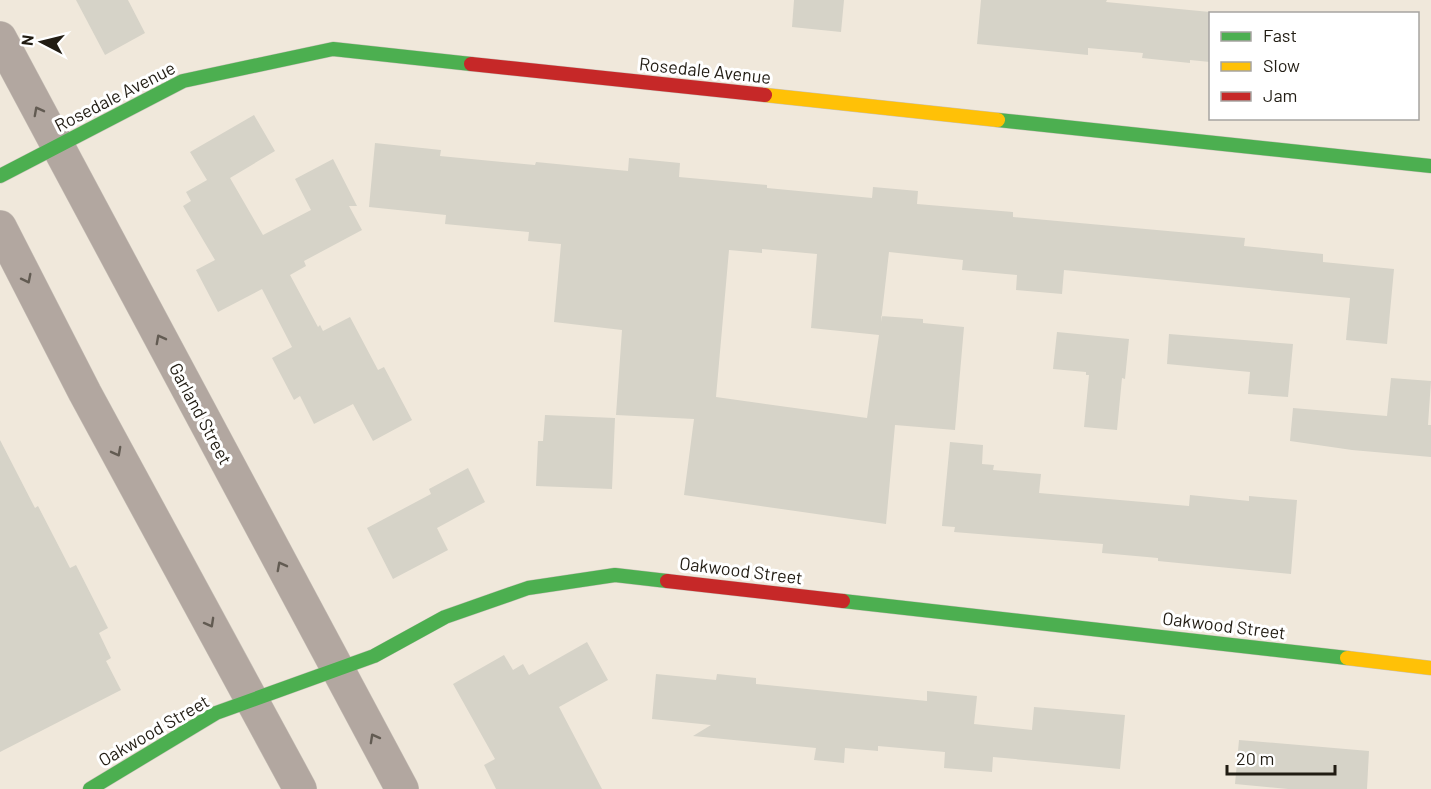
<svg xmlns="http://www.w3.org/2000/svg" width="1431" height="789" font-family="Barlow,sans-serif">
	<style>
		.building { fill: #d6d3c8; fill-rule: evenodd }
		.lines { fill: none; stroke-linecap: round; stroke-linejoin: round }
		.street-casing { stroke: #c9c2b9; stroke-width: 34 }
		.fast-casing { stroke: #c9c2b9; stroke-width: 15 }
		.slow-casing { stroke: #c9c2b9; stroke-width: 15 }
		.jam-casing { stroke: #c9c2b9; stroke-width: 15 }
		.street { stroke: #b2a7a0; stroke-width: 33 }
		.fast { stroke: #4caf50; stroke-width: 14 }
		.slow { stroke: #ffc107; stroke-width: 14 }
		.jam { stroke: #c62828; stroke-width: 14 }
		.oneway { stroke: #625b52 }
		.labels { text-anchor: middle; stroke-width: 6; stroke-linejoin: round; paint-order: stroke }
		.street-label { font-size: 18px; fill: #211c13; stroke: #fff }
	</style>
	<rect width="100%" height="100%" fill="#f0e8db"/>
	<g class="building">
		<path d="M76,0H128L145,33L105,55Z"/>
		<path d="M794,0H844L841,32L792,27Z"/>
		<path d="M981,0H1107L1106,2L1210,12V62L1190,60V63L1142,58L1143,53L1088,48V55L977,44Z"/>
		<path d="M254,115L275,151L230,178L263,235L311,210L295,179L333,159L357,206H349L362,230L304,261L306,266L290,275L318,327L320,325L323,331L350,317L378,370L384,367L412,420L373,441L353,404L314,424L300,396L294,400L272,358L292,347L262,289L218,312L196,270L215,260L183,206L191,201L186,192L207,180L190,152Z"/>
		<path d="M375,143L441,150L440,156L535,165L536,162L628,171L629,158L680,163L679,177L767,185V188L872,198L873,187L918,191L917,204L1013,212V217L1245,238L1244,246L1323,254V262L1394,269L1387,344L1346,340L1350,298L1064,270L1062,294L1016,290L1017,275L962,270L963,260L889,252L881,322V316L923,319V323L964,327L955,430L895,425L886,524L684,495L694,419L616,415L622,330L554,322L561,244L528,241L529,232L445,224L446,215L369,207ZM762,249L817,254L811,328L879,335L867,418L716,397L729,250L762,253Z"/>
		<path d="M1057,332L1129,339L1125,379L1122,378L1117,430L1084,427L1089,375H1086V372L1053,369Z"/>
		<path d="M1169,334L1293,344L1288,397L1248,394L1250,372L1167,364Z"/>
		<path d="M1391,378L1431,381L1428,425H1431V457L1352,450L1290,441L1293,408L1387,416Z"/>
		<path d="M545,415L615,418L612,489L536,486L538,441H543Z"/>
		<path d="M0,440L35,508L38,506L70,568L76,565L108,628L99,633L111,658L106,661L121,690L0,752Z"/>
		<path d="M950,442L983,445L982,464L994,465L993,470L1041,474L1039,493L1189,506L1190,495L1249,501V496L1297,500L1291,574L1158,561V558L1102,553L1103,544L954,532L955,527L942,526Z"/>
		<path d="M468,468L485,502L437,528L448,550L393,579L367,528L431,494L429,489Z"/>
		<path d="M587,642L608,680L559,707L602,789H496L484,765L495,759L453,684L504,655L513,670L523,664L529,675Z"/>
		<path d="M656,674L716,680L717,674L756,678V684L927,701V691L977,696L974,724L1032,730L1034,707L1125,715L1120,769L993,757L992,772L944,768L945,752L878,746V751L845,748L844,763L814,760L816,748L693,736L711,725L652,719Z"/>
		<path d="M1239,740L1369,751L1367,789H1288L1235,784Z"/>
	</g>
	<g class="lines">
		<g class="street-casing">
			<g id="street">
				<path d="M0,38L402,789"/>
				<path d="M0,227L85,393L300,789"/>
			</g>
		</g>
		<g class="fast-casing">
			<g id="fast">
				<path d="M998,120L1431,166"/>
				<path d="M0,176L183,81L333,49L471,64"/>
				<path d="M843,601L1347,658"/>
				<path d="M90,789L216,713L374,656L445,617L528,588L615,575L667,581"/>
			</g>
		</g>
		<g class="slow-casing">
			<g id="slow">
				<path d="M765,95L998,120"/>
				<path d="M1347,658L1431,668"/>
			</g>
		</g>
		<g class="jam-casing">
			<g id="jam">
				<path d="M471,64L765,95"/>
				<path d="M667,581L843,601"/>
			</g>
		</g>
		<use href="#street" class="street"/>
		<use href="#fast" class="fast"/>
		<use href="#slow" class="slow"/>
		<use href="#jam" class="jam"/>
	</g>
	<defs><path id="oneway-chevron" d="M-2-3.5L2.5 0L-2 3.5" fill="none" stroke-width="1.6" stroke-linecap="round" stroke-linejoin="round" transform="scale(1.5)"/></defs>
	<g class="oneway">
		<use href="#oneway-chevron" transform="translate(38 111) rotate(-118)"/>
		<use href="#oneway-chevron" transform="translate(27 279) rotate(63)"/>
		<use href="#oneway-chevron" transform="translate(160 339) rotate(-118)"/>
		<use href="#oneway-chevron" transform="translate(117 452) rotate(62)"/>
		<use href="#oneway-chevron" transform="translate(281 566) rotate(-118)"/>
		<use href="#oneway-chevron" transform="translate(210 623) rotate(61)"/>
		<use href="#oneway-chevron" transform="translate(374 738) rotate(-119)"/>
	</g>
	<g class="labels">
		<g class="street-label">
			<text transform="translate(705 71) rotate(6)" y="6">Rosedale Avenue</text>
			<text transform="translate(115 97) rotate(-27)" y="6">Rosedale Avenue</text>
			<text transform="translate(200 414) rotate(62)" y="6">Garland Street</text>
			<text transform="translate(741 571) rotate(7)" y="6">Oakwood Street</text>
			<text transform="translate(1224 626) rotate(7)" y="6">Oakwood Street</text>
			<text transform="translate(154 731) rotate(-30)" y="6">Oakwood Street</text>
		</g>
	</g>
	<rect x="1209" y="12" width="210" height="108" fill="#ffffff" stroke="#a6a4a1" stroke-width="1.5"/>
	<rect x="1221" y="32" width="30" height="9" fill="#4caf50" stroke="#a6a4a1" stroke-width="1.5"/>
	<text x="1263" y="42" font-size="18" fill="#211c13">Fast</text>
	<rect x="1221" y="62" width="30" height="9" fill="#ffc107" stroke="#a6a4a1" stroke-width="1.5"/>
	<text x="1263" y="72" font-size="18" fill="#211c13">Slow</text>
	<rect x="1221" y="92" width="30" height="9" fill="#c62828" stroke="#a6a4a1" stroke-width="1.5"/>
	<text x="1263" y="102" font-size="18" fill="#211c13">Jam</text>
	<g transform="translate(42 42) rotate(277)" stroke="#ffffff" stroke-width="4.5" paint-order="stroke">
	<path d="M0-4.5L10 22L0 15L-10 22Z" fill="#211c13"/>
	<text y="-9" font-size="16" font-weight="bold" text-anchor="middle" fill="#211c13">N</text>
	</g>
	<path d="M1227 765v9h108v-9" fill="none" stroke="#211c13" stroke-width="3"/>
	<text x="1236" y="765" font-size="18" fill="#211c13" stroke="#ffffff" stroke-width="4.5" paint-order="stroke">20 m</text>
</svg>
